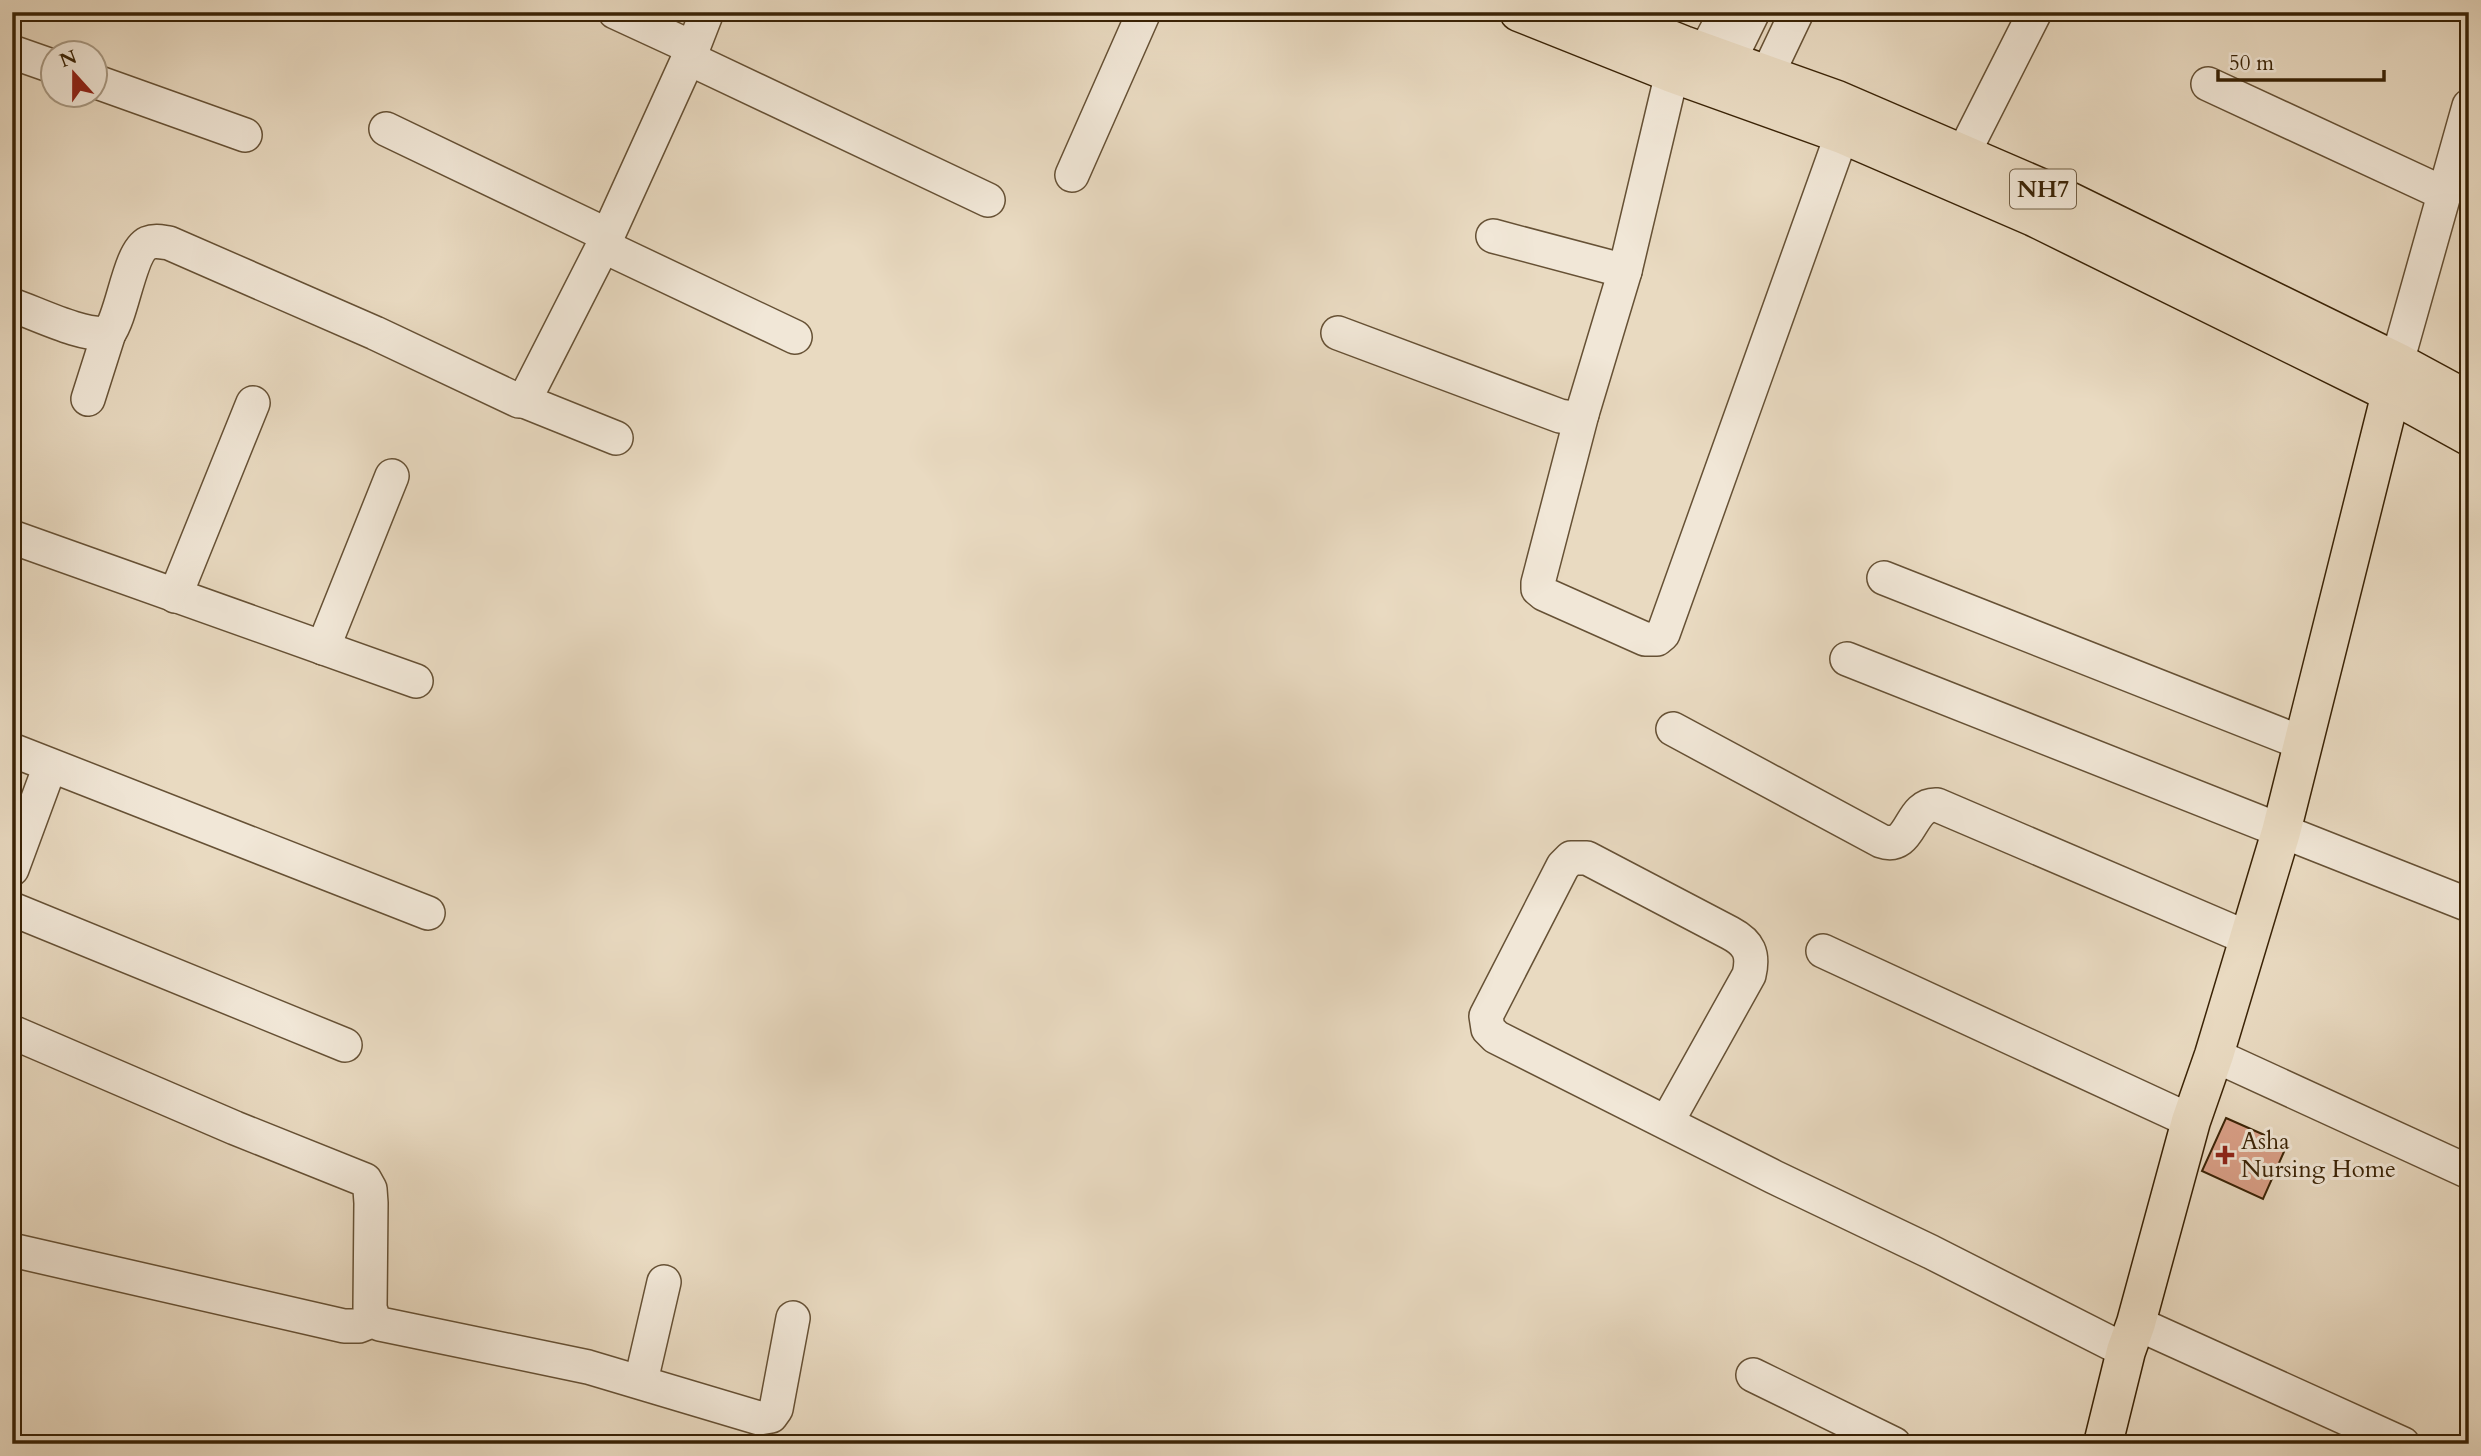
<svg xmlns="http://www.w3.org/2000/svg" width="2481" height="1456" font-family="Cardo,serif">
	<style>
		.building { fill: #dba189; stroke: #3a2306; stroke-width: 2 }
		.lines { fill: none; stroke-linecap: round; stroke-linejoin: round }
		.minor-casing { stroke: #665135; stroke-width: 36 }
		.major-casing { stroke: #3a2306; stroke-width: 41 }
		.highway-casing { stroke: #3a2306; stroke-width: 41 }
		.minor { stroke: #f1e7d7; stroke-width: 33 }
		.major { stroke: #e9dac1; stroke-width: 38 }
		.highway { stroke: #e9dac1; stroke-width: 38 }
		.poi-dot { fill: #8f2418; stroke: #f1e7d7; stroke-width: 2.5 }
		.labels { text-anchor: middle; stroke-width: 6; stroke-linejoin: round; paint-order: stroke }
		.shield { fill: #f1e7d7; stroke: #715e45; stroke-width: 2 }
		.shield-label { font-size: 23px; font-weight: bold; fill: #3a2306 }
		.poi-label { font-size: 24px; fill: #3a2306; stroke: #f1e7d7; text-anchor: start }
	</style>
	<rect width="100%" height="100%" fill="#e9dac1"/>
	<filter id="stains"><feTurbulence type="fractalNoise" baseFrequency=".00286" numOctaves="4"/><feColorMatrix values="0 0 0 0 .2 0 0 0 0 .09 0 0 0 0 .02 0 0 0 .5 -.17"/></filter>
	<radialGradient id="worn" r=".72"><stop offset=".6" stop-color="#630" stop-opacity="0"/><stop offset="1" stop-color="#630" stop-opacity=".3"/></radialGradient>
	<path class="building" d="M2226,1118L2287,1145L2263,1199L2202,1171Z"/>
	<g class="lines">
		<g class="minor-casing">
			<g id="minor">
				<path d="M615,12L693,48"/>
				<path d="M12,52L52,66"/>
				<path d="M1705,52L1726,12"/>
				<path d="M688,58L988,200"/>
				<path d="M1729,61L1753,12"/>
				<path d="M1767,75L1797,12"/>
				<path d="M94,81L245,135"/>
				<path d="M2208,84L2443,193"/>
				<path d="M386,129L607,235"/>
				<path d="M1963,154L2035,12"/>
				<path d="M1072,175L1144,12"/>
				<path d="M1493,236L1625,271"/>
				<path d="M603,246L795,337"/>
				<path d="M12,305C38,314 83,337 109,333C123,314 129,252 148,243C155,240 162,242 169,243L375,333L519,401H524L603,246L693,48L707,12"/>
				<path d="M1338,333L1560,416L1572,418L1582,414L1625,271L1672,73L1681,49"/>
				<path d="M2397,362L2469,106"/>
				<path d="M88,399L109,333"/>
				<path d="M524,401L616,438"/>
				<path d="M1582,414L1538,583V589L1544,594L1645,639H1657L1663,634L1842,134"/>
				<path d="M12,537L416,681"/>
				<path d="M1884,578L2302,743"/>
				<path d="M175,596L253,403"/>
				<path d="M323,648L392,476"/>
				<path d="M1847,659L2469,905"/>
				<path d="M1673,729L1881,841C1913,852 1908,803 1937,805L2250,939"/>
				<path d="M12,750L428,913"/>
				<path d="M12,869L50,766"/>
				<path d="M12,909L345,1045"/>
				<path d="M1823,951L2191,1121"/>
				<path d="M12,1032L235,1128L365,1180L370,1189L371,1203L370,1308L374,1320L380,1324L588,1367L759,1418L771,1416L776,1409L793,1318"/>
				<path d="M2214,1055L2469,1172"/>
				<path d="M1667,1122L1749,975C1754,954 1749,943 1730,933L1587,858H1571L1563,866L1486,1016L1488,1029L1496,1037L1774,1177L1931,1252L2126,1351"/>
				<path d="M12,1250L344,1326H359L374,1320"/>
				<path d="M2136,1323L2403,1444"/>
				<path d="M1753,1375L1894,1444"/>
				<path d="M641,1381L664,1282"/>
			</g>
		</g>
		<g class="major-casing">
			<path id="major" d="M2103,1444L2126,1351L2136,1323L2191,1121L2214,1055L2281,832L2391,393"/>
		</g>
		<g class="highway-casing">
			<g id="highway">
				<path d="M1519,12L1672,73L1842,134L2034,217L2391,393L2469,436"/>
				<path d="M1601,12L1683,45L1837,100L2048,191L2397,362L2469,401"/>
			</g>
		</g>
		<use href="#minor" class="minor"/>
		<use href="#major" class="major"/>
		<use href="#highway" class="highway"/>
	</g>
	<path class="poi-dot" d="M2221.5 1144.5h7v7h7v7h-7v7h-7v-7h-7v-7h7z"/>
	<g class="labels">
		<rect class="shield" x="2010" y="169.5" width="66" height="39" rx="5"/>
		<g class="shield-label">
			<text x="2043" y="197">NH7</text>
		</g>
		<g class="poi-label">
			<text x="2241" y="1149">Asha<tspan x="2241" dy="28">Nursing Home</tspan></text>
		</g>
	</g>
	<rect width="2481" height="1456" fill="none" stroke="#e9dac1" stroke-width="42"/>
	<rect x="14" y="14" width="2453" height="1428" fill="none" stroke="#3a2306" stroke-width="3.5"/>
	<rect x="21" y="21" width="2439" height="1414" fill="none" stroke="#3a2306" stroke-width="2"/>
	<g transform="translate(74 74) rotate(339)"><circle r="33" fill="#f1e7d7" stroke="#a89983" stroke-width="2"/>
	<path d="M0-5L12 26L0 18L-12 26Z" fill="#8f2418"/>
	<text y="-10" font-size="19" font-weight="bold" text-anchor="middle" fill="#3a2306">N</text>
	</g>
	<path d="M2218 70v10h166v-10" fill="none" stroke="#3a2306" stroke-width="3.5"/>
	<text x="2229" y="70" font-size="21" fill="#3a2306" stroke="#f1e7d7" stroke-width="5" paint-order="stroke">50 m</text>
	<rect width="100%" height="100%" filter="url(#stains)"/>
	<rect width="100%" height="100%" fill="url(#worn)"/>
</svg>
